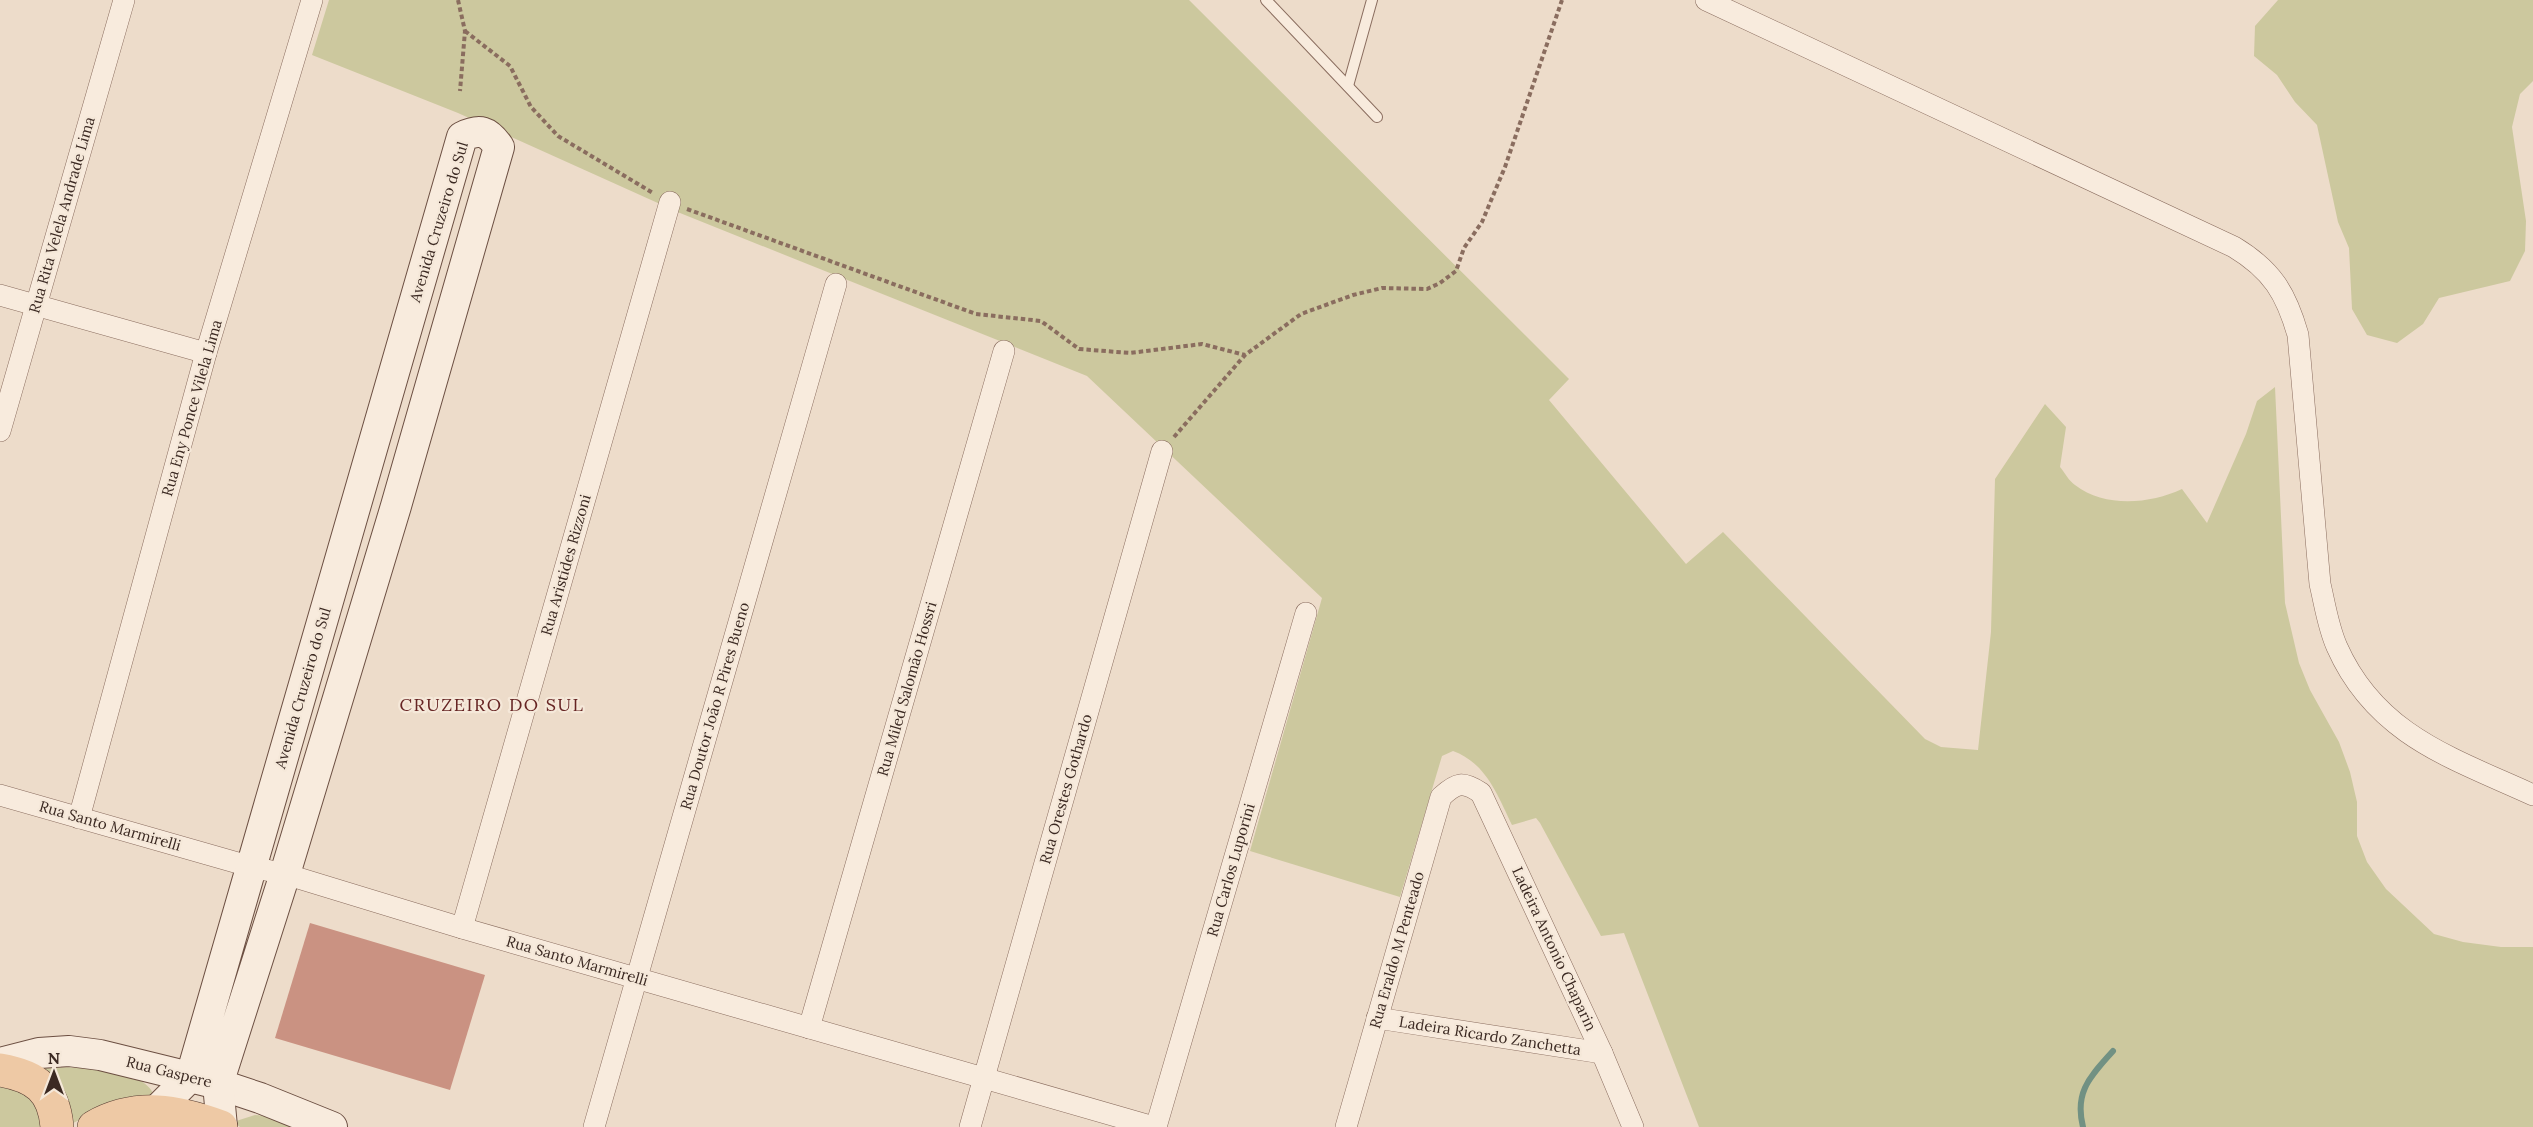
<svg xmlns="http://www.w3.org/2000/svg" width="2533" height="1127" font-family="Lora,serif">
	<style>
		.green { fill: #ccc89e }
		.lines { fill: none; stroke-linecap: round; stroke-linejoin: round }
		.stream { stroke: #719183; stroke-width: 6 }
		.building { fill: #ca9282 }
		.lane-casing { stroke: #8a6d5f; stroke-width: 12 }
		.street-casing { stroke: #8a6d5f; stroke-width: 22 }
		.secondary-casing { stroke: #6c4f42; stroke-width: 32 }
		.primary-casing { stroke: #583d32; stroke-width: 34 }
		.path { stroke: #8a6d5f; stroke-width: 4; stroke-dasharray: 4.5 3; stroke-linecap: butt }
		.lane { stroke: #f8ebdd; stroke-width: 10 }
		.street { stroke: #f8ebdd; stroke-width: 21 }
		.secondary { stroke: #f8ebdd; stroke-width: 30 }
		.primary { stroke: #eec9a5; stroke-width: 33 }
		.labels { text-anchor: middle; stroke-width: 4.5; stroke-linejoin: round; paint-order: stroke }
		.street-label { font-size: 15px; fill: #3b2922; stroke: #f5e8d9 }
		.quarter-label { font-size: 18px; letter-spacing: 1.5px; fill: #662423; stroke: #f5e8d9 }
	</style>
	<rect width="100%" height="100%" fill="#eddcca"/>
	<g class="green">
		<path d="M329,0H1189L1569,379L1549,400L1686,564L1723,532L1925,739L1941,747L1978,750L1991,632L1995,479L2045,404L2066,427L2060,467C2065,473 2069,481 2075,485C2105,508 2150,504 2182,489L2207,523L2246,434L2257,401L2275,387L2285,603L2299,663L2310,690L2339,742L2350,772L2357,802V836L2367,862L2386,889L2434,934L2463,942L2501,947H2533V1127H1699L1624,933L1601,936L1540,823L1536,818L1512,825C1497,794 1486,763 1453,751L1442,756L1400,897L1250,851L1322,598L1087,376L680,213L458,113L312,55Z"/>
		<path d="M2278,0H2533V81L2520,94L2512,127L2526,221L2525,251L2510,281L2439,298L2423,324L2397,343L2367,335L2352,309L2349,248L2338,222L2317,125L2295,102L2277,75L2254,56L2255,26Z"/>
		<path d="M46,1067C77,1068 147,1064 156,1100L92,1114L71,1124L43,1069Z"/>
		<path d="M0,1077L28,1085L48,1127H0Z"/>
		<path d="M255,1115L271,1116L300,1127H240L233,1122Z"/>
	</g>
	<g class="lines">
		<path class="stream" d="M2083,1127C2074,1091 2091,1076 2113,1051"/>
	</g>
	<path class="building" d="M310,923L485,975L450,1090L275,1038Z"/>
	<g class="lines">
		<g class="lane-casing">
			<g id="lane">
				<path d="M1266,0L1377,117"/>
				<path d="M1348,86L1372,0"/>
			</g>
		</g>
		<g class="street-casing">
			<g id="street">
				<path d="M1706,0L2234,247C2272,270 2286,293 2298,335L2320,584C2325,605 2328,627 2337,647C2376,735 2452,758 2533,795"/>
				<path d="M0,295L206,353"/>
				<path d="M0,431L124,0"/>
				<path d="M0,795L252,867L285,874L462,928L1154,1127"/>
				<path d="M79,818L206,353L312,0"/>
				<path d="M462,928L670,202"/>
				<path d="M1377,1018L1602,1053"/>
				<path d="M809,1028L1004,351"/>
				<path d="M594,1127L836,284"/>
				<path d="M970,1127L1162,451"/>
				<path d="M1156,1127L1306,613"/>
				<path d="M1346,1127L1441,797C1457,782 1463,781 1481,793L1602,1053L1633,1127"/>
			</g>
		</g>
		<g class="secondary-casing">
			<g id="secondary">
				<path d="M0,1063L39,1053L69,1051L100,1055L218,1084L260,1098L332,1127"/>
				<path d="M156,1111L191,1076L462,137C480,128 488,131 499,147L396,506L285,874L218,1084L222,1127"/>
			</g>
		</g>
		<g class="primary-casing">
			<g id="primary">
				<path d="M0,1070C36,1076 54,1090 57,1127"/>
				<path d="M94,1127C136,1103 178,1111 221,1127"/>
			</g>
		</g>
		<g class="path">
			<path d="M458,0L465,31L460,91"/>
			<path d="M465,31L510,66L531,107L558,136L653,193"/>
			<path d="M687,209L976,314L1041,321L1079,349L1130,353L1202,344L1245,355"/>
			<path d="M1174,437L1245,355L1301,314L1353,295L1382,288L1427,289L1440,283L1456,271L1464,248L1482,222L1505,167L1562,0"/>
		</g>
		<use href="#lane" class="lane"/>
		<use href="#street" class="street"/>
		<use href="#secondary" class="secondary"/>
		<use href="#primary" class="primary"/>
	</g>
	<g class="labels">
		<g class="street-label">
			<text transform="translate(62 215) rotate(-74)" y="5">Rua Rita Velela Andrade Lima</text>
			<text transform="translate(439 222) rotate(-73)" y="5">Avenida Cruzeiro do Sul</text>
			<text transform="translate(192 408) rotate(-74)" y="5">Rua Eny Ponce Vilela Lima</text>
			<text transform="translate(566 565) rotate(-74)" y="5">Rua Aristides Rizzoni</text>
			<text transform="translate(303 688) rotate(-74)" y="5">Avenida Cruzeiro do Sul</text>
			<text transform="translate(907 689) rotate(-74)" y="5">Rua Miled Salomão Hossri</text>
			<text transform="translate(715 706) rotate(-74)" y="5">Rua Doutor João R Pires Bueno</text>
			<text transform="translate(1066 789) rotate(-74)" y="5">Rua Orestes Gothardo</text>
			<text transform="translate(110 826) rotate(16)" y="5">Rua Santo Marmirelli</text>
			<text transform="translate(1231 870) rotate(-74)" y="5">Rua Carlos Luporini</text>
			<text transform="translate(1554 949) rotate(65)" y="5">Ladeira Antonio Chaparin</text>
			<text transform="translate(1397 950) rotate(-74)" y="5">Rua Eraldo M Penteado</text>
			<text transform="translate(577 961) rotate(16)" y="5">Rua Santo Marmirelli</text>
			<text transform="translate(1490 1036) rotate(9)" y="5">Ladeira Ricardo Zanchetta</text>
			<text transform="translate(169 1072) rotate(14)" y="5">Rua Gaspere</text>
		</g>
		<g class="quarter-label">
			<text x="492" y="711">CRUZEIRO DO SUL</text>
		</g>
	</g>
	<g transform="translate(54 1073)" stroke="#f5e8d9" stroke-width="4.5" paint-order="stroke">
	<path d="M0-4.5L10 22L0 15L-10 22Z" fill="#3b2922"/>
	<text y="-9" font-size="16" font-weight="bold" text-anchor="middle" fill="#3b2922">N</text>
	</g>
</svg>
